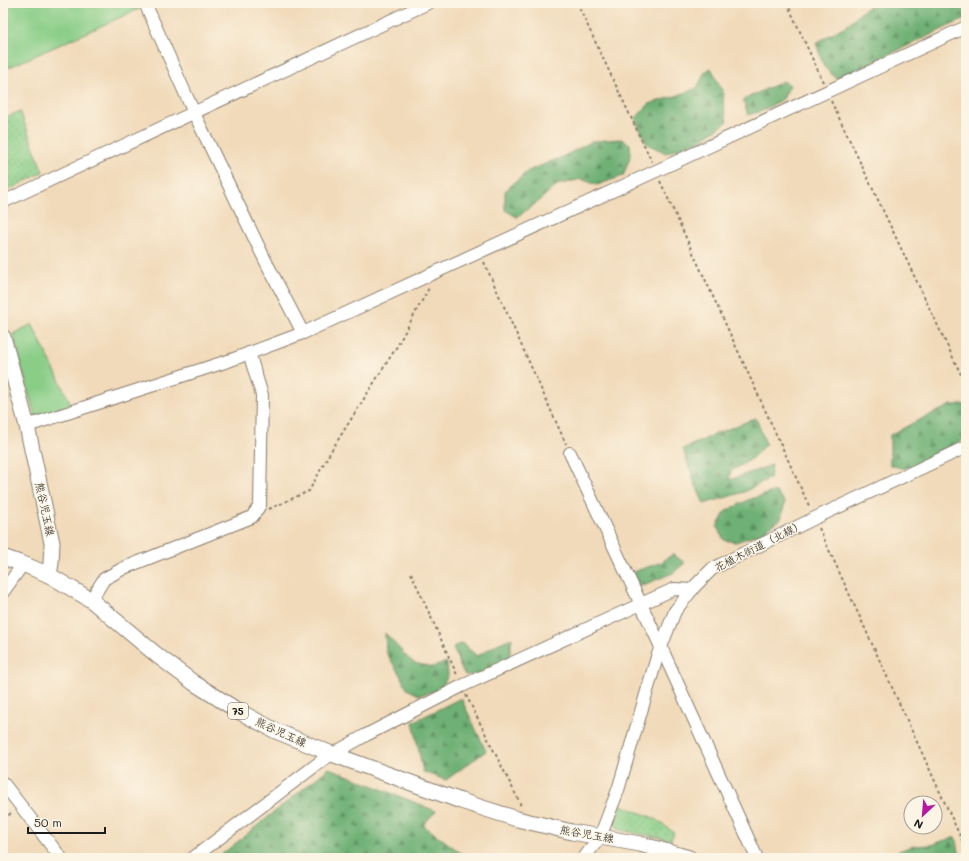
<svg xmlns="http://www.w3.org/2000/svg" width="969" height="861" font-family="Mali,'Klee One',sans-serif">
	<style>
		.grass { fill: #89cd87; stroke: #527452 }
		.forest { fill: url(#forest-firs); stroke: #456648 }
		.garden { fill: url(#garden-dots); stroke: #527452 }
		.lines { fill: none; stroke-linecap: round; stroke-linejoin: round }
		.stream { stroke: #61a2d5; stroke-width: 3 }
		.minor-casing { stroke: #867b6b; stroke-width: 14 }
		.major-casing { stroke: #867b6b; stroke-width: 17 }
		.path { stroke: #867b6b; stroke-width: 2; stroke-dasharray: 3 3; stroke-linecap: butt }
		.minor { stroke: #fff; stroke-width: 12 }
		.major { stroke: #fff; stroke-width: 15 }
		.labels { text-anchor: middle; stroke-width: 3; stroke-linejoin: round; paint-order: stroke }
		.shield { fill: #fcf5e5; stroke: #5f5d58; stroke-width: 1 }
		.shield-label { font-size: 10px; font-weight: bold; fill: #1c1c1c }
		.street-label { font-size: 11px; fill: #1c1c1c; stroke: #fcf5e5 }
	</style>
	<defs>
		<pattern id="forest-firs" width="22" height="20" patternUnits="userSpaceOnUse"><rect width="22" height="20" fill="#6eb074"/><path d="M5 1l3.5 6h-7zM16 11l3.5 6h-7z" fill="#5a8e5e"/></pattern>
		<pattern id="garden-dots" width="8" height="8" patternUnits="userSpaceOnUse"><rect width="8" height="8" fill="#89cd87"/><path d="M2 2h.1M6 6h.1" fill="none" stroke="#76af74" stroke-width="1.8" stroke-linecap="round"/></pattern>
	</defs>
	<rect width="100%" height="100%" fill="#fcf5e5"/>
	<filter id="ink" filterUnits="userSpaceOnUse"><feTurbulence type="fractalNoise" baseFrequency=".025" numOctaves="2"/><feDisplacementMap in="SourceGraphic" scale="8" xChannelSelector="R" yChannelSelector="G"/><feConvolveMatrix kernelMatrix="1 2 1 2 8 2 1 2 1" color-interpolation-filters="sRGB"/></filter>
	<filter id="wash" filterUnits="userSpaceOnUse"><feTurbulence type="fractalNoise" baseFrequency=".012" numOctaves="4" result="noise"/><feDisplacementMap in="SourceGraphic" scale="16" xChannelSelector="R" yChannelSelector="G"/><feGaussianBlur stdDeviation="0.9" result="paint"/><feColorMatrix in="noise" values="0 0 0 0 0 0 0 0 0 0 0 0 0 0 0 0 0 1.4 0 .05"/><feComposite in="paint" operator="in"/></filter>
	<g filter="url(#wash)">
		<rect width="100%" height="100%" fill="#f1daba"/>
		<g class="grass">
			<path d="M3,3H136L139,9L3,70Z"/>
			<path d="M32,324L71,404L35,417L13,334Z"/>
		</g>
		<g class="forest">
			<path d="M877,3H966V16L964,19L854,71L836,78L824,67L816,43L847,25L865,9Z"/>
			<path d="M711,68L724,94L723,103L727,122L699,141L666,153L647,144L635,119L649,104L676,96L697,88L705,72Z"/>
			<path d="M783,81L790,85L783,99L762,111L748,115L743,100L764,90Z"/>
			<path d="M621,139L630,144L631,154L623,176L597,185L581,179L557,185L535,204L517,217L505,210V191L528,171L562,157L593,141Z"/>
			<path d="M951,405H966V438L941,452L905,469L890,465V435L919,420Z"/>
			<path d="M756,418L766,444L750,460L731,471L729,480L772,465L770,478L744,492L704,504L693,479L683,449L720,432Z"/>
			<path d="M775,491L785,502L781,519L761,533L736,542L724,540L717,527L726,511L748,500Z"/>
			<path d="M673,554L685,563L673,573L638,587L633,572L662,562Z"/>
			<path d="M385,633L407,657L414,663L433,667L447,662L448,676L440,690L419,695L407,689L400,675L386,652Z"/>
			<path d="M512,638L509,659L475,675H465L460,666L453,647L462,643L477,656L499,643Z"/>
			<path d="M461,698L486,751L446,780L423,772L413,722Z"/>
			<path d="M329,768L436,811L423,825L468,858H224L221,855Z"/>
			<path d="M953,838H955L957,840L960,858H884L901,850L914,846L932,845L942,841Z"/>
		</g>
		<g class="garden">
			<path d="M20,111L43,172L3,193V119Z"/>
			<path d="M621,805L656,819L674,833L671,840L620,830L614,824Z"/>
		</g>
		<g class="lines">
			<path class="stream" d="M3,400L8,399"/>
		</g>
	</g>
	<g filter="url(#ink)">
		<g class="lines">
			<g class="minor-casing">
				<g id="minor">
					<path d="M145,3L194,113L265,260L303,333"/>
					<path d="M3,202L428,3"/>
					<path d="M27,426L231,360L303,333L656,171L966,27"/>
					<path d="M570,453L661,647L757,858"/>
					<path d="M3,592L23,564"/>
					<path d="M91,600L104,579L124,568L252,517L260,505L262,395L249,353"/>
					<path d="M3,783L61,858"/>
					<path d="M193,858L324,759L366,735L462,686L641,604L674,589L692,590"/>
					<path d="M584,858L600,837L618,790L657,657L675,611L694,587L712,569L815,518L966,447"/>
				</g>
			</g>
			<g class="major-casing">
				<g id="major">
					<path d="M3,337L27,426L52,543L51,563L49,575L91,600L158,656L194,683L240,712L276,731L332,754L461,801L517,819L572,832L640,844L689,858"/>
					<path d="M3,557L23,564L49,575"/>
				</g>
			</g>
			<g class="path">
				<path d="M577,3L652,162"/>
				<path d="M787,3L823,82"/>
				<path d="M831,101L966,385"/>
				<path d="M660,181L810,508"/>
				<path d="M484,262L566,444"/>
				<path d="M269,509L309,491L331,451L396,348L429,288"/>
				<path d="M819,528L966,849"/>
				<path d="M411,573L458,677"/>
				<path d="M466,695L520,803V806"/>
				<path d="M3,818L12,813"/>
			</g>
			<use href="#minor" class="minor"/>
			<use href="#major" class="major"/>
		</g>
	</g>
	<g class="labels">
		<rect class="shield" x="228" y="703" width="20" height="16" rx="3"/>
		<g class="shield-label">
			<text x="238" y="715">75</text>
		</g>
		<g class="street-label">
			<text transform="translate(45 509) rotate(78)" y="4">熊谷児玉線</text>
			<text transform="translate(759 546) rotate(-27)" y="4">花植木街道（北線）</text>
			<text transform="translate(281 732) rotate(25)" y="4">熊谷児玉線</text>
			<text transform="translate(587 834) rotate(10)" y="4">熊谷児玉線</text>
		</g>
	</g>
	<rect width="969" height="861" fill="none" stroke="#fcf5e5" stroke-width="16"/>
	<g transform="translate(923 815) rotate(206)"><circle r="19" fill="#fcf5e5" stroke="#a29e95"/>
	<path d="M0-3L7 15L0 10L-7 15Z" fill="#b5179e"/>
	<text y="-6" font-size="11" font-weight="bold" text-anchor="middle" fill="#1c1c1c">N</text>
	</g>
	<path d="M28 827v6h77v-6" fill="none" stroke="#1c1c1c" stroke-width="2"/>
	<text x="34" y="827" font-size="12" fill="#1c1c1c" stroke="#fcf5e5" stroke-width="3" paint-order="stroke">50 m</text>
</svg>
